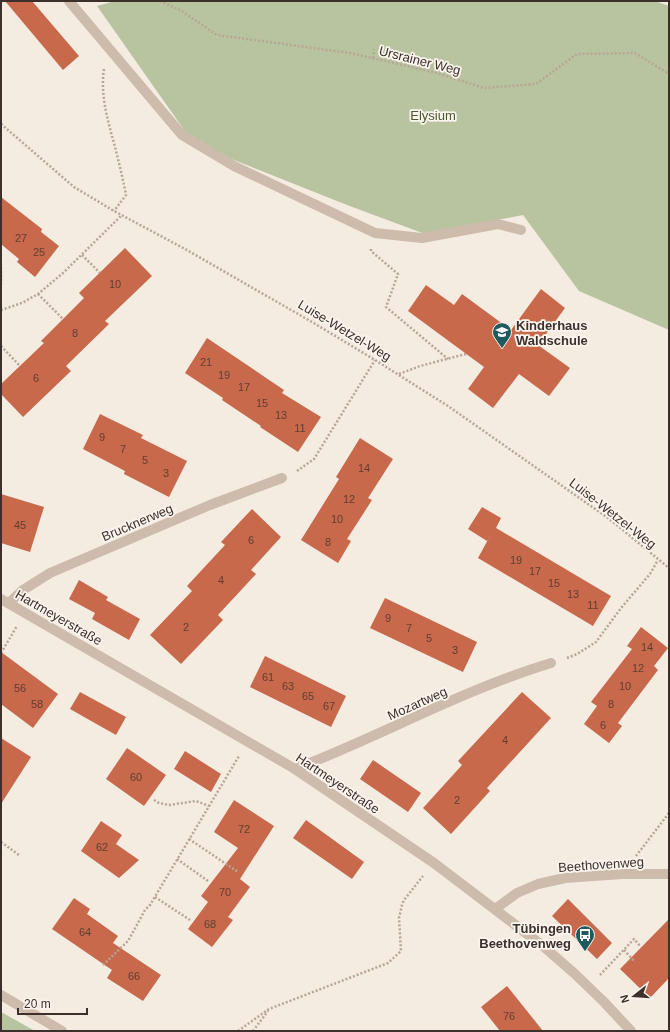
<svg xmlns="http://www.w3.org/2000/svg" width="670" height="1032" font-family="Helvetica,sans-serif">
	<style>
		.green { fill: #b8c4a0 }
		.building { fill: #c8694b }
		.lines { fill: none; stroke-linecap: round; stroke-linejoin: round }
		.path { stroke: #b9a596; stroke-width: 2.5; stroke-dasharray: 2 2; stroke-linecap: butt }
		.service { stroke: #cdbbac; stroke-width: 10 }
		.minor { stroke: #cdbbac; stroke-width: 10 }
		.tertiary { stroke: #cdbbac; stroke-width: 10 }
		.labels { text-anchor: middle; stroke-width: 3.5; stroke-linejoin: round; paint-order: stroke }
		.number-label { font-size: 11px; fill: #5e3e33 }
		.street-label { font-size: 13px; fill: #3b302b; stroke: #fbf5ee }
		.park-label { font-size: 13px; fill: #4a5a2e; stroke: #fbf5ee }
		.poi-label { font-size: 13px; font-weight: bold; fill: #3b302b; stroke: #fbf5ee; text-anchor: start }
	</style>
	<rect width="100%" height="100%" fill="#f4ebe1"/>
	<g class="green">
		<path d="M115,1H655L669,6V330L579,291L523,215L425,234L347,205L194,144L97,6Z"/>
		<path d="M1,1012L35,1031H1Z"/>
	</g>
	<g class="building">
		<path d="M5,1H32L79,56L63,70Z"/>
		<path d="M1,197L42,229L41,232L59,246L35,277L17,262L19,259L1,244Z"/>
		<path d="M125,248L152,276L105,321L109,324L66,366L71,371L23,417L1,394V384L44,343L41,341L84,298L79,293Z"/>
		<path d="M426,285L454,305L462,294L511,330L541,289L565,308L538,345L570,368L549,396L519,374L493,408L468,389L484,367L408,311Z"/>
		<path d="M207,338L284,390L282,393L321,417L298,452L260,427L261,426L222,400L223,398L185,373Z"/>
		<path d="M100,414L143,435L141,438L187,461L169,497L124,474L125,471L83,449Z"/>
		<path d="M360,438L393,459L368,498L372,500L347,539L351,541L338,563L301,540L339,479L336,477Z"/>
		<path d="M1,494L44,507L30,552L1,543Z"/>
		<path d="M482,507L501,518L496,528L611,596L593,626L478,558L490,536L487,541L468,529Z"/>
		<path d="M252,509L281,537L251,570L256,574L218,615L223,620L181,664L150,635L192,591L187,586L225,545L221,542Z"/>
		<path d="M79,580L108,597L106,600L140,619L129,640L92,619L95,613L69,599Z"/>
		<path d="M385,598L477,642L463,672L370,628Z"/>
		<path d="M641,627L668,648L654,666L658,670L618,723L622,726L609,743L584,724L597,706L591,702L632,649L627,646Z"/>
		<path d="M1,652L58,694L33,728L1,704Z"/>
		<path d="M265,656L346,696L331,727L250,687Z"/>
		<path d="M80,692L126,717L116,735L70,709Z"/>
		<path d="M522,692L551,718L487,788L490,791L451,834L423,808L462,765L458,761Z"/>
		<path d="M1,738L31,757L1,804Z"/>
		<path d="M127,748L166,775L144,806L106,779Z"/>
		<path d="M185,751L221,774L211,792L174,769Z"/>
		<path d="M373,760L421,793L408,812L360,779Z"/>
		<path d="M234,800L274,826L240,879L250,887L228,917L233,920L212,947L188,929L208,902L201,896L238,848L214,832Z"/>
		<path d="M306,820L364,862L352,879L293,838Z"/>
		<path d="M101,821L122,835L116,844L139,860L119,878L81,851Z"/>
		<path d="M74,898L90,909L87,914L118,936L113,943L161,975L143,1001L107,978L112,970L52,929Z"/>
		<path d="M568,899L612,943L597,959L552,916Z"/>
		<path d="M669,919V978L650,998L620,969Z"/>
		<path d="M507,986L543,1031H500L481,1007Z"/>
	</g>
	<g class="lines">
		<g class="path">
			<path d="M160,1L180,10L217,35L350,53L437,73L484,88L536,84L577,54L635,53L669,74"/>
			<path d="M373,58L374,49"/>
			<path d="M104,69C100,96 108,121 115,147C119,163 123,179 126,195L114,211"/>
			<path d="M1,124L74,187L114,211L185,249L312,322L375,360L448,406L608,518L669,568"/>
			<path d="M371,249V251L398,274L386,307L448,359"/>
			<path d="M82,255L100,273"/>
			<path d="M1,267V284"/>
			<path d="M38,294L63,319"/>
			<path d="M1,310L22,303L38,294L63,273L122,215"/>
			<path d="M1,346L20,366"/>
			<path d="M399,374L420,366L466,354"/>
			<path d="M297,471L314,459L375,360"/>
			<path d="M1,653L17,626"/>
			<path d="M567,658L577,654L596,642L621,608L650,574L658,560"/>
			<path d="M154,800L159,803L169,805L196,801L209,806"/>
			<path d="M189,839L238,872"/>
			<path d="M1,842L19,855"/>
			<path d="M636,856L669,813"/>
			<path d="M177,859L208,881"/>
			<path d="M155,897L190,920"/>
			<path d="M624,950L635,962"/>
			<path d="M103,965L128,941L145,910L150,905L239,756"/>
			<path d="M600,975L634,939L641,947"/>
			<path d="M238,1031L269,1009L388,963L401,951L399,918L402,905L404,900L423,876"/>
			<path d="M253,1031L268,1011"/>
		</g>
		<path class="service" d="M69,1L182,135L234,166L375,233L422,238L498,224L521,230"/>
		<g class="minor">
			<path d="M1,599L295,769L434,863L543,946L575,974L604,1002L631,1031"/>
			<path d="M9,603L23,590L50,573L210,505L282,478"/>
			<path d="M295,769C381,736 462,690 551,663"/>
			<path d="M495,909L517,893L538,884L565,878L622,874H669"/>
		</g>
		<path class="tertiary" d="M1,995L62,1031"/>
	</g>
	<defs>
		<g id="school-pin" transform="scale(1)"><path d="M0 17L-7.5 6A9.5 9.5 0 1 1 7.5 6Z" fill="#1f5a5e" stroke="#fbf5ee"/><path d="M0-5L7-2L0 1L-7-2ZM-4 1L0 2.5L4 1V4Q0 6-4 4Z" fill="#fff"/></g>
		<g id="bus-pin" transform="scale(1)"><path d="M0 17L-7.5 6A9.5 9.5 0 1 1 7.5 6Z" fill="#1f5a5e" stroke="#fbf5ee"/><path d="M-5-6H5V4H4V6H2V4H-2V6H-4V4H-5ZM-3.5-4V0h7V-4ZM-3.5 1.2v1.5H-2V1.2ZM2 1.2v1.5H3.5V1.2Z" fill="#fff"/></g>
	</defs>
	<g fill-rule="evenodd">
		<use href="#school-pin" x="502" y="332"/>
		<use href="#bus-pin" x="585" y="935"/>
	</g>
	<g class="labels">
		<g class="number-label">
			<text x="21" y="242">27</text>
			<text x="39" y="256">25</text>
			<text x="115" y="288">10</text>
			<text x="75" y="337">8</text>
			<text x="206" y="366">21</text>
			<text x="224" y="379">19</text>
			<text x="36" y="382">6</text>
			<text x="244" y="391">17</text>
			<text x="262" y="407">15</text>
			<text x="281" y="419">13</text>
			<text x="300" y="432">11</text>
			<text x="102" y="441">9</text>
			<text x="123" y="453">7</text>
			<text x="145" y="464">5</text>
			<text x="364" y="472">14</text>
			<text x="166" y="477">3</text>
			<text x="349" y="503">12</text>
			<text x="337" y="523">10</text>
			<text x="20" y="529">45</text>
			<text x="251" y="544">6</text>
			<text x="328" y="546">8</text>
			<text x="516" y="564">19</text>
			<text x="535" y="575">17</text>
			<text x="221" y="584">4</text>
			<text x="554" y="587">15</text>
			<text x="573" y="598">13</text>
			<text x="593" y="609">11</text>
			<text x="388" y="622">9</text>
			<text x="186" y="631">2</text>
			<text x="409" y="632">7</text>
			<text x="429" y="642">5</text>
			<text x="647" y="651">14</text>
			<text x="455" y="654">3</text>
			<text x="638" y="672">12</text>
			<text x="268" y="681">61</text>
			<text x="288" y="690">63</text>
			<text x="625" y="690">10</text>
			<text x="20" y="692">56</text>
			<text x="308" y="700">65</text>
			<text x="37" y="708">58</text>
			<text x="611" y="708">8</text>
			<text x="329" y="710">67</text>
			<text x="603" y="729">6</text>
			<text x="505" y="744">4</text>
			<text x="136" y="781">60</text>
			<text x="457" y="804">2</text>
			<text x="244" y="833">72</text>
			<text x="102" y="851">62</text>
			<text x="225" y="896">70</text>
			<text x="210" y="928">68</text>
			<text x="85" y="936">64</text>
			<text x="134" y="980">66</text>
			<text x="509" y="1020">76</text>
		</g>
		<g class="street-label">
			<text transform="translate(420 60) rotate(14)" y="5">Ursrainer Weg</text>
			<text transform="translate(345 330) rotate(31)" y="5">Luise-Wetzel-Weg</text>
			<text transform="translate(613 513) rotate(38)" y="5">Luise-Wetzel-Weg</text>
			<text transform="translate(137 522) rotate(-23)" y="5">Brucknerweg</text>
			<text transform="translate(59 617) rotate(30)" y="5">Hartmeyerstraße</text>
			<text transform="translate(417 703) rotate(-24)" y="5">Mozartweg</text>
			<text transform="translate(338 783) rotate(34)" y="5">Hartmeyerstraße</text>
			<text transform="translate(601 864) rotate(-4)" y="5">Beethovenweg</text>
		</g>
		<g class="park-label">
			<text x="433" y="120">Elysium</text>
		</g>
		<g class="poi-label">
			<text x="516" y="330">Kinderhaus<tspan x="516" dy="15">Waldschule</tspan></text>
			<text x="571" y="933" text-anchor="end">Tübingen<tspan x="571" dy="15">Beethovenweg</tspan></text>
		</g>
	</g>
	<rect width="670" height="1032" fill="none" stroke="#3b302b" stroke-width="4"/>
	<g transform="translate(634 996) rotate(253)" stroke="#fbf5ee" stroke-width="3" paint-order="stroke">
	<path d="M0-3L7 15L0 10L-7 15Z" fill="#3b302b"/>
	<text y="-6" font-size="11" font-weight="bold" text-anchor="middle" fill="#3b302b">N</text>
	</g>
	<path d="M18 1008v6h69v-6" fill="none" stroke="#3b302b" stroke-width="2"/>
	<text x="24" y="1008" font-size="12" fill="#3b302b" stroke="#fbf5ee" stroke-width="3" paint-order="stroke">20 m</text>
</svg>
